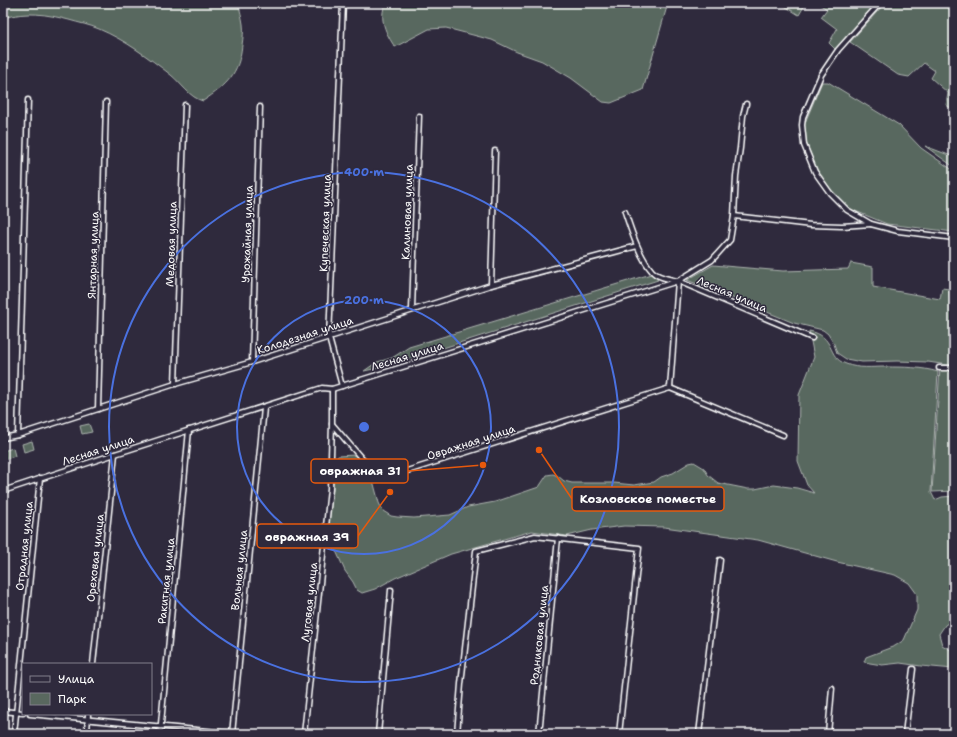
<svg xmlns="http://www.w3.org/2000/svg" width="957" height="737" font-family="'Shantell Sans',sans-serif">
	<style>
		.green { fill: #59685f; stroke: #acb4af }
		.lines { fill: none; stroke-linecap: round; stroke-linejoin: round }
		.minor-casing { stroke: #fff; stroke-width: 7 }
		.minor { stroke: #2f2a3d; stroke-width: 4 }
		.ring { fill: none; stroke: #4a71e0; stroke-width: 2 }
		.labels { text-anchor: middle; stroke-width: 3; stroke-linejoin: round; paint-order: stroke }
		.street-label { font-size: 11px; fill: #fff; stroke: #2f2a3d }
		.centre { fill: #4a71e0; stroke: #2f2a3d; stroke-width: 2 }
		.ring-label { font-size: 12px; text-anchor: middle; font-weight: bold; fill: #4a71e0; stroke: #2f2a3d; stroke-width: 3; stroke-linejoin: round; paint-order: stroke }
		.leader { fill: none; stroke: #e8590c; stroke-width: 1.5 }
		.callout-dot { fill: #e8590c; stroke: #2f2a3d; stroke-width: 1.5 }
		.callout { fill: #2f2a3d; stroke: #e8590c; stroke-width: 1.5 }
		.callout-label { font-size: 12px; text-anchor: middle; font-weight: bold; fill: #fff }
	</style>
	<rect width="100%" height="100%" fill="#2f2a3d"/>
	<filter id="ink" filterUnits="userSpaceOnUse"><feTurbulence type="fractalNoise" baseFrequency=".025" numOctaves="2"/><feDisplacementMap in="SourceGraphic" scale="8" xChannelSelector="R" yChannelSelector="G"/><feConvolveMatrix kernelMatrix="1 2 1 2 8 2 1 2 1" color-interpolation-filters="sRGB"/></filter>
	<g filter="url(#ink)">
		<g class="green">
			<path d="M3,3H238C240,10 242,17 243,24C244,31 243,38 242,45C239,74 227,85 203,101C190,98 181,83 171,75C148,57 125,40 99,29C90,25 79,23 69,20C46,14 27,11 3,18Z"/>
			<path d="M386,3H668L643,90L611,103L603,102L571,78L542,61L517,52L492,40L446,28L429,29L395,47C386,34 378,18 386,3Z"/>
			<path d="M784,3H806L799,15L783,5Z"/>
			<path d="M817,3H876L836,50L829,43L837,29L821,17L827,9Z"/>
			<path d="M885,3H954V110L946,105L948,93L931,78L935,71L924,63L909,77L898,75L850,42Z"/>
			<path d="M822,82H828L899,125L921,148L954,171V232L887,224L848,208L832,191L817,170L807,145L804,125Z"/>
			<path d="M925,146L954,157V167Z"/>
			<path d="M851,263L873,267V287L940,299L942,288L949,289L950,298L954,299V366L928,362L897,361L862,362L846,359L837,353L834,344L828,334L823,330L794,323L740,301L687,280L713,265L783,271L848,269Z"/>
			<path d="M651,274L658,280L383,367L364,371L377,362L392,358L409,347Z"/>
			<path d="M809,331C836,336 826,357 846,364C858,369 873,367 886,367C903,367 922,367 938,372L931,492L935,500L942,497L954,496V619L945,625L939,634L942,645L954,652V669L921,666L900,663L882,665L864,662L866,657L895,646L904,640L917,610V594L909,583L895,575L837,562L758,540L664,527L624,526L592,530L567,536L532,531L451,554L395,578L375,589L362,593L357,590L353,582L345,571L337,553L327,540L328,517L332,498L331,477L333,461L338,456L355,455L371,473L379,503L383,511L391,516L397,517L414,518L450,515L468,507L495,502L539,487L547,475L553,474L558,476L564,481L572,483H614L634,485L654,482L661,477L673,473L689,463L694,462L704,468L708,475L718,483L748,489H755L774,485L797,488L814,493L807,485L798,461L799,395L814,357Z"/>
			<path d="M940,368L954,370V491L932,492Z"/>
			<path d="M89,424L92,432L82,434L80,426Z"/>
			<path d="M32,441L34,449L24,452L22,444Z"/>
			<path d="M13,448L15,456L6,459L3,451Z"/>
		</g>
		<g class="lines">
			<g class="minor-casing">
				<g id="minor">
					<path d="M880,3L838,50L821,75L803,117L802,125L804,145L815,172L830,193L847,210L871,224L898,231L954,238"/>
					<path d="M625,212C631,230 639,256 652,271C658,278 670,279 678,281L812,338"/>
					<path d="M734,216L811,225L842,226L871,224"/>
					<path d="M491,285L495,151"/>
					<path d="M412,309L419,116"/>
					<path d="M252,362L260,107"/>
					<path d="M939,368H954"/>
					<path d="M175,384L185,105"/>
					<path d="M342,386L329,338L343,3"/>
					<path d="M670,388L783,435"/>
					<path d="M332,389V424L374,473L380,477H388L670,388L678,281"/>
					<path d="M98,409L106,102"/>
					<path d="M18,435L28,100"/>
					<path d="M3,438L18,435L175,384L252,362L491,285L637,246"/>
					<path d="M3,491L115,454L322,388L332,389L678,281L712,260L730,240L734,216L736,176L740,148L743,116L746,104"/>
					<path d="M93,664L115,454"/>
					<path d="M3,711L23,713"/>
					<path d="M30,714L238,734"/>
					<path d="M14,734L40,478"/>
					<path d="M87,734L88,714"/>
					<path d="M160,734L189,430"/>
					<path d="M232,734L264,408"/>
					<path d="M304,734L330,489L332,424"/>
					<path d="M378,734L391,590"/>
					<path d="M457,734L461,684L476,551L535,536L639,548L619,734"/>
					<path d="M539,734L558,538"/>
					<path d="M699,734L720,560"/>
					<path d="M828,734L832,688"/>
					<path d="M905,734L913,669"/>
				</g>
			</g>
			<use href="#minor" class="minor"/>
		</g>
	</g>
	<g class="ring">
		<circle cx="364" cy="427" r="127"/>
		<circle cx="364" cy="427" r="255"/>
	</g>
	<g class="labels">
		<g class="street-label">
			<text transform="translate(407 212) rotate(-88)" y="4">Калиновая улица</text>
			<text transform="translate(325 223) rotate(-88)" y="4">Купеческая улица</text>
			<text transform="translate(247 234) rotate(-88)" y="4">Урожайная улица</text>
			<text transform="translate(171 244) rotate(-88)" y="4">Медовая улица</text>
			<text transform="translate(93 255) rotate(-88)" y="4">Янтарная улица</text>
			<text transform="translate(732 294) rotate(23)" y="4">Лесная улица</text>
			<text transform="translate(305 335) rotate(-18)" y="4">Колодезная улица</text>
			<text transform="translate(407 356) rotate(-17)" y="4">Лесная улица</text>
			<text transform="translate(471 442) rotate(-18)" y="4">Овражная улица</text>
			<text transform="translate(98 450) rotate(-18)" y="4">Лесная улица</text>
			<text transform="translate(24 546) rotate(-84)" y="4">Отрадная улица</text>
			<text transform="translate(95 558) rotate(-84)" y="4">Ореховая улица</text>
			<text transform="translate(239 570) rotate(-84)" y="4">Вольная улица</text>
			<text transform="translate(166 581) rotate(-84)" y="4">Ракитная улица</text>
			<text transform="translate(309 602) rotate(-84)" y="4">Луговая улица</text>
			<text transform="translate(539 635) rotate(-84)" y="4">Родниковая улица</text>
		</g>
	</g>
	<circle cx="364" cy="427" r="6" class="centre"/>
	<g class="ring-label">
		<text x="364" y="176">400 m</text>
		<text x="364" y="304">200 m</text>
	</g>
	<path class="leader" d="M483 465L408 471M539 450L572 499M390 492L358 536"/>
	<g class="callout-dot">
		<circle cx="483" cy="465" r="4"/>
		<circle cx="539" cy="450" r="4"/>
		<circle cx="390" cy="492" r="4"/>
	</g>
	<g class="callout">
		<rect x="311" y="459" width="97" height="24" rx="4"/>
		<rect x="572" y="487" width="152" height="24" rx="4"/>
		<rect x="257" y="524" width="101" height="24" rx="4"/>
	</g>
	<g class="callout-label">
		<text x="360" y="475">овражная 31</text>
		<text x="648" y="503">Козловское поместье</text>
		<text x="307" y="541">овражная 39</text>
	</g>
	<rect width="957" height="737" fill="none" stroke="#2f2a3d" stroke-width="16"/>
	<rect x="8" y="8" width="941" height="721" fill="none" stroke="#fff" stroke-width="1.5" filter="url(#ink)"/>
	<rect x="22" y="663" width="130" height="52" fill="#2f2a3d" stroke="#827f8b"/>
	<rect x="30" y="676" width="20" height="6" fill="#2f2a3d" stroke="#827f8b"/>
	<text x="58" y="683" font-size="12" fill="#ffffff">Улица</text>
	<rect x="30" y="693" width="20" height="12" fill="#59685f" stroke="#827f8b"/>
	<text x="58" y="703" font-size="12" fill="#ffffff">Парк</text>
</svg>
